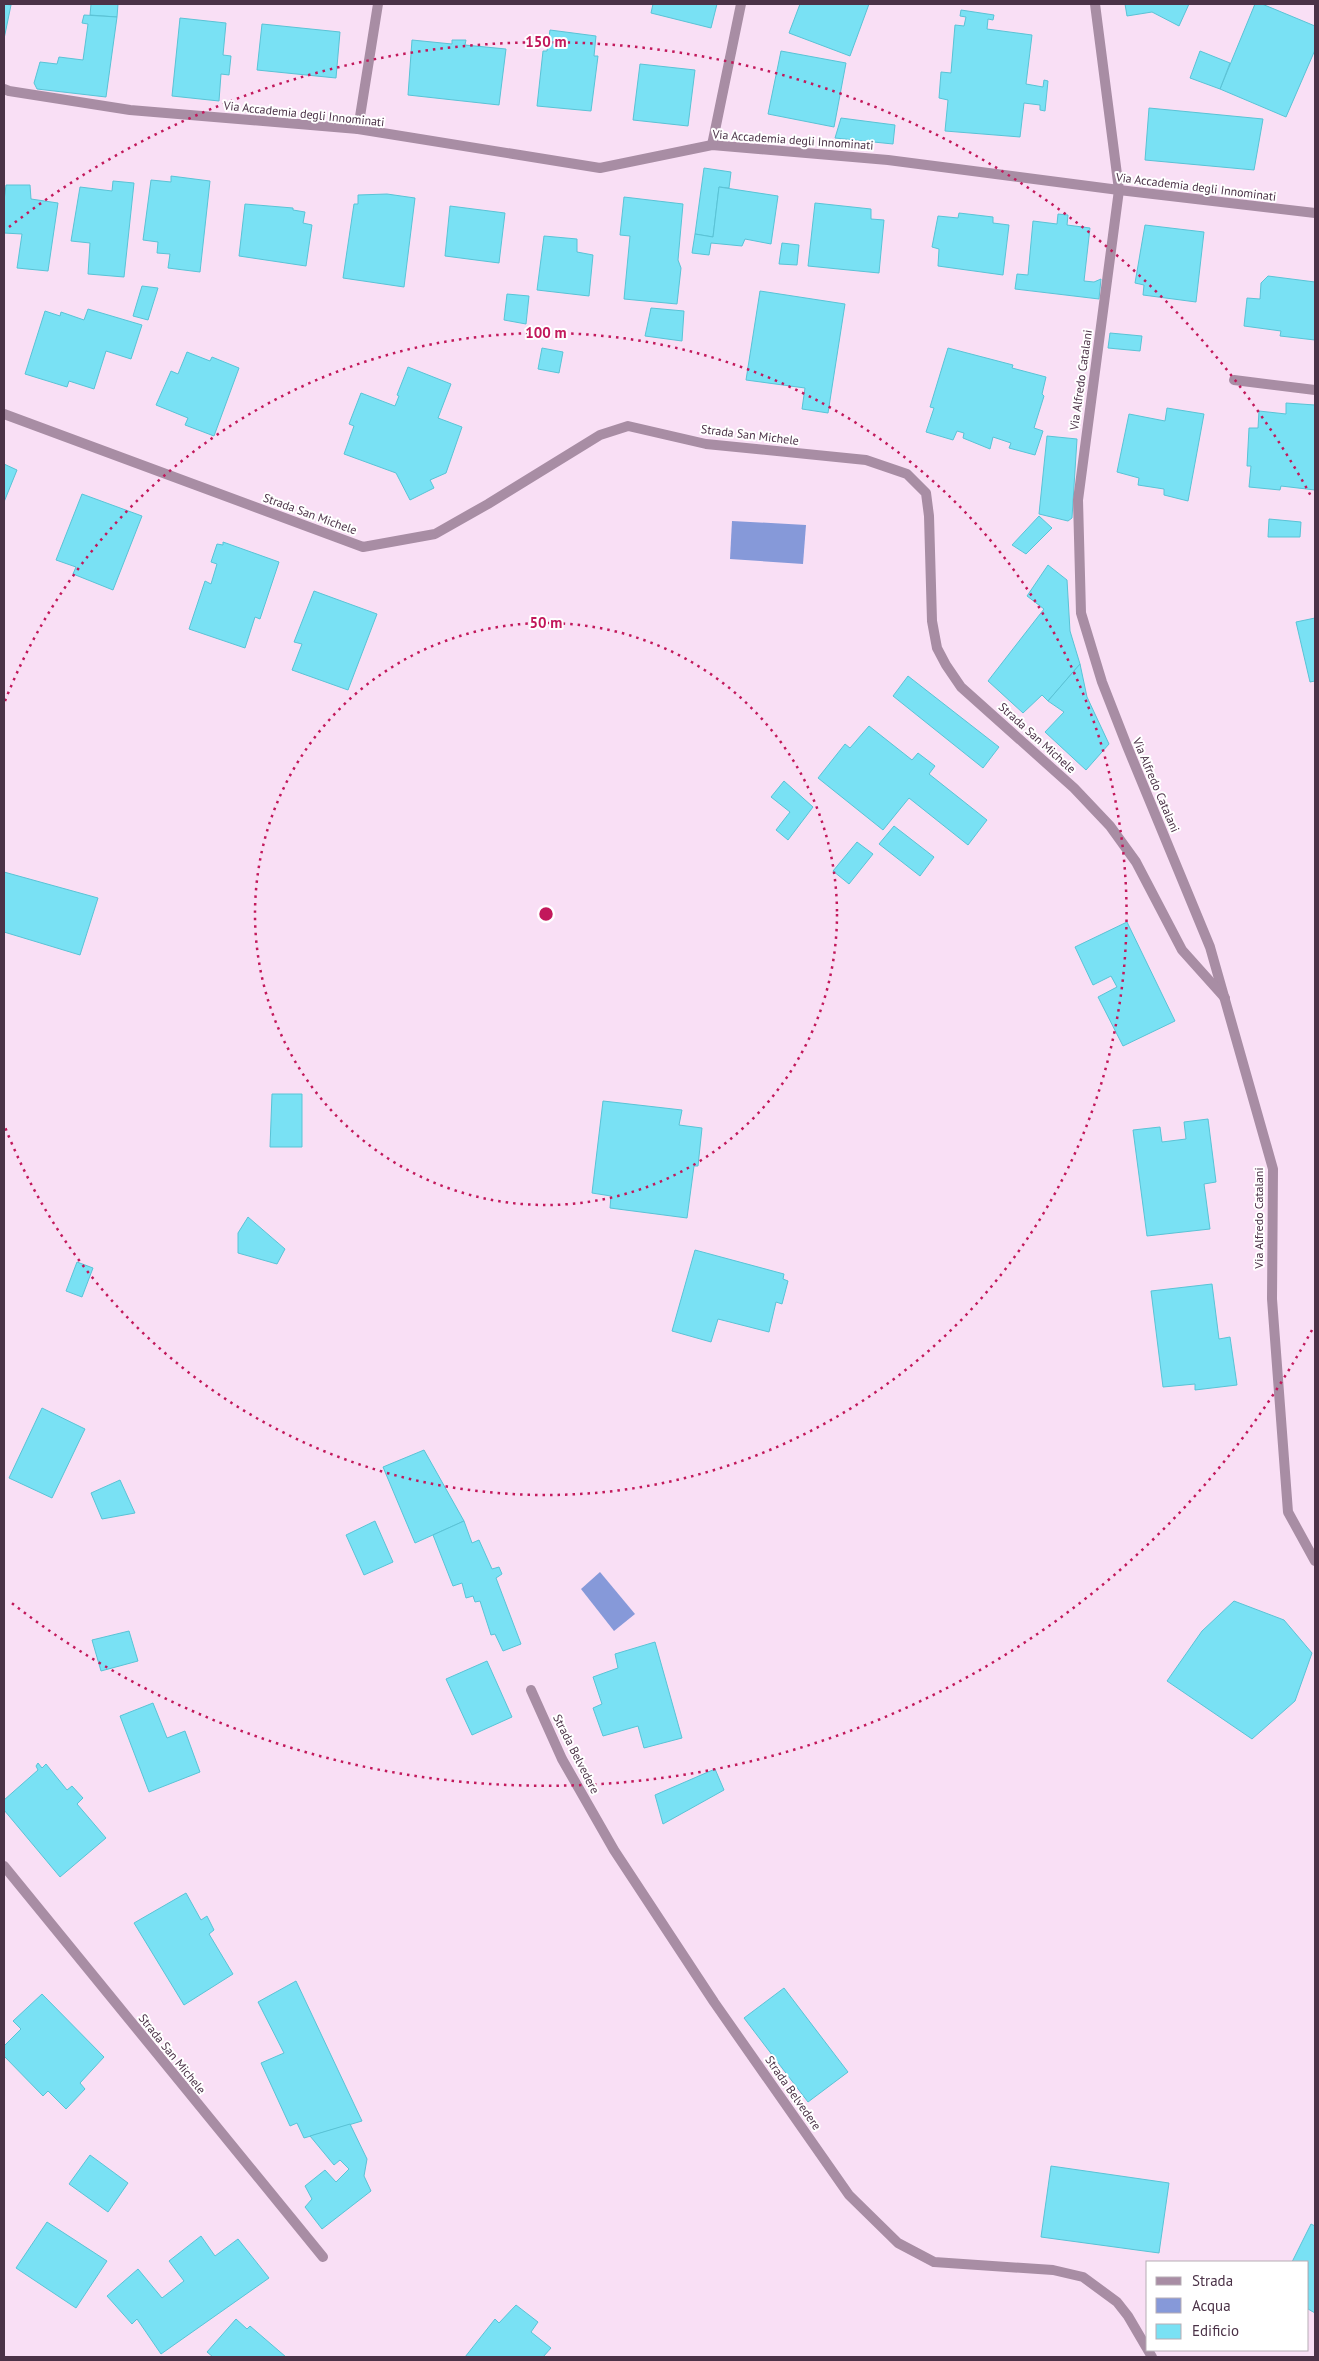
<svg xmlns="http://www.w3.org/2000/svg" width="1319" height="2361" font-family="'PT Sans',sans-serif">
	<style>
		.water { fill: #8699d9 }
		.building { fill: #79e1f4; stroke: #5ac3d6 }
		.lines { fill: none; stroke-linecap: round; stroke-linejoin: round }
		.lane { stroke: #a88da4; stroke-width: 10 }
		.street { stroke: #a88da4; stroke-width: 10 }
		.ring { fill: none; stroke: #c2185b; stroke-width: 2.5; stroke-dasharray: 2.5 5 }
		.labels { text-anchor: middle; stroke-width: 4; stroke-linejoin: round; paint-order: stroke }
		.street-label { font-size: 12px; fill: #4b3247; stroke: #fff }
		.centre { fill: #c2185b; stroke: #fff; stroke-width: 2.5 }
		.ring-label { font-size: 15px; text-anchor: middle; font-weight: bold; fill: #c2185b; stroke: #fff; stroke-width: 4; stroke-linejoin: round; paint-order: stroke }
	</style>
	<rect width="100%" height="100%" fill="#f9dff5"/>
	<g class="water">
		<path d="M732,521L806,525L803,564L730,559Z"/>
		<path d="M600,1572L635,1614L614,1631L581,1589Z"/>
	</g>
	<g class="building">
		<path d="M4,4L11,5L4,39Z"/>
		<path d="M91,4H118L117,17L90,15Z"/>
		<path d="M653,4H717L711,28L651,13Z"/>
		<path d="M800,4H869L850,56L789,33Z"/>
		<path d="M1125,4H1189L1179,26L1152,12L1127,16Z"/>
		<path d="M1255,4H1262L1315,26V50L1286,117L1220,89Z"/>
		<path d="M961,10L994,15L993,20L988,19L987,29L1032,35L1026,84L1043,87L1044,80L1048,81L1045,111L1040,110V105L1024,103L1020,137L945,131L948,100L939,98L941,72L951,73L955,25L964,26L966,17L960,16Z"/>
		<path d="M84,15L117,17L106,97L37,89L34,83L40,62L57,64L59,57L83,60L88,24L82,23Z"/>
		<path d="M180,18L226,23L223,55L231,56L229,75L221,74L219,101L172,96Z"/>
		<path d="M262,24L340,32L336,78L257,70Z"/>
		<path d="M550,30L596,36L594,56H598L591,111L537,106L543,51H547Z"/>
		<path d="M412,40L452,44V40H466L465,45L506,49L499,105L408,95Z"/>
		<path d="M781,51L846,63L834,127L768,114Z"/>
		<path d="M1200,51L1230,63L1220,89L1190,78Z"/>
		<path d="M640,64L695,70L688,126L633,120Z"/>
		<path d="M1149,108L1263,119L1254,170L1145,160Z"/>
		<path d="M841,118L895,125L893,144L835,138Z"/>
		<path d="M704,168L731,172L729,188L719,187L713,237L695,234Z"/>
		<path d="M171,176L210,181L200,272L168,268L170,254L157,253L158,242L143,240L151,180L171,182Z"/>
		<path d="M113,181L134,183L124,277L88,274L90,243L71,241L80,187L112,191Z"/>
		<path d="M6,185H30L31,199L58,203L48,271L17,268L22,234L4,233V201Z"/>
		<path d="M719,187L778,196L771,244L745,239L742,246L711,243L709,255L692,253L695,234L713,237Z"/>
		<path d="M387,194L415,198L404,287L343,278L354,204H358V195Z"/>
		<path d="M624,197L683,204L678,260L681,268L677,304L624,299L630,236L620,235Z"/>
		<path d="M815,203L871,209V219L884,220L879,273L808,266Z"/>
		<path d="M245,204L293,208V210L305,212L303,223L312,225L306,266L239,256Z"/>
		<path d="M450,206L505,213L499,263L445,256Z"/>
		<path d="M959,213L993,217V223L1009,225L1003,275L938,266L939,249L932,247L938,216L958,218Z"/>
		<path d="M1058,214L1068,215L1067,225L1090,228L1084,281L1094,282L1101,279L1099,299L1015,289L1017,274L1028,275L1033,221L1057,224Z"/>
		<path d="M1145,225L1204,232L1196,302L1143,295L1144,285L1135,283Z"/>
		<path d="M544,236L577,239V252L593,255L589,296L537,290Z"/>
		<path d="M782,243L799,245L797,265L779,264Z"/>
		<path d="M1268,276L1315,282V340L1280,336L1281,331L1244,326L1247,298L1260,299L1261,283Z"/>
		<path d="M142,286L158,288L148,320L133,316Z"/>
		<path d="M760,291L845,304L828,413L802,409L805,388L746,380Z"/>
		<path d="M507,294L529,296L526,324L504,320Z"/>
		<path d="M651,308L684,311L682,341L645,336Z"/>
		<path d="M88,309L142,325L131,359L106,351L94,389L69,381L67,387L25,374L45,311L60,316L61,312L84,320Z"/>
		<path d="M1110,333L1142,336L1140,351L1108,348Z"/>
		<path d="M542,348L563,352L559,373L538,369Z"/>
		<path d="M948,348L1013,365L1012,368L1046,377L1042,394L1044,396L1034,428L1043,431L1035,455L1009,448L1011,443L993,437L990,449L963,438L964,433L957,431L953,440L926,432L934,408L930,407Z"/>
		<path d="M187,352L210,361L212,357L239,368L214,436L185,425L188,418L156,405L171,371L178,374Z"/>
		<path d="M408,367L451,384L438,418L462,427L446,473L430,480L434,488L410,500L396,473L344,454L354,426L349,424L361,393L395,406L399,396L397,395Z"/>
		<path d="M1286,403L1315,405V490L1281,486L1280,490L1249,487L1251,466H1247L1249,428H1258L1259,411L1286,414Z"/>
		<path d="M1167,408L1204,414L1188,501L1164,495V489L1138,485L1139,478L1117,472L1129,414L1165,421Z"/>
		<path d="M1047,436L1077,439L1072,518L1068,521L1039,514Z"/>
		<path d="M4,464L17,470L4,502Z"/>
		<path d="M82,494L142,516L113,590L73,574L76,567L56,560Z"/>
		<path d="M1039,516L1052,528L1026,554L1012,545Z"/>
		<path d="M1269,519L1301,522L1300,537H1268Z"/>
		<path d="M223,542L279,562L260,619L255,617L245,648L189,629L205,581L211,584L217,564L211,562L217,544L223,545Z"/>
		<path d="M1048,565L1067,580L1070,631L1080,664L1048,701L1042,695L1023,713L988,681L1044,609L1027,596Z"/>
		<path d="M314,591L377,614L348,690L292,670L302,644L294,642Z"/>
		<path d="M1315,618V681L1310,682L1296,622Z"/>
		<path d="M1080,664L1087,697L1109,744L1086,770L1045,732L1064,712L1048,701Z"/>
		<path d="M908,676L999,747L983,768L893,696Z"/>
		<path d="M869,726L912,760L918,753L935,766L929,774L987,820L968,845L909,798L883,830L818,778L845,744L850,748Z"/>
		<path d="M784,781L813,807L788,840L776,830L790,812L771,797Z"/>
		<path d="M894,826L934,857L920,876L879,844Z"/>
		<path d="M857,842L873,854L849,884L833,871Z"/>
		<path d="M4,872L98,898L80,955L4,932Z"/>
		<path d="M1127,922L1175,1021L1123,1046L1098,997L1117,987L1111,976L1093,985L1075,947Z"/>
		<path d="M272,1094H302V1147H270Z"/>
		<path d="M603,1101L682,1110L679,1125L702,1128L698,1166H694L687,1218L610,1208L611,1196L592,1193Z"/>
		<path d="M1208,1119L1216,1182L1204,1184L1210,1229L1147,1236L1133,1130L1160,1127L1162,1142L1186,1139L1184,1122Z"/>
		<path d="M248,1217L285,1249L277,1264L238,1253V1233Z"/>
		<path d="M695,1250L784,1274L783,1279L788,1281L782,1304L776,1302L769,1332L718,1319L711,1342L672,1331Z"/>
		<path d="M77,1262L93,1268L82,1297L66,1291Z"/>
		<path d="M1212,1284L1219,1339L1230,1337L1237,1385L1195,1390V1384L1163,1387L1151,1291Z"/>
		<path d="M42,1408L85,1429L52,1498L9,1478Z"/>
		<path d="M424,1450L464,1521L415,1543L383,1467Z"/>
		<path d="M120,1480L135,1513L102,1519L91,1493Z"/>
		<path d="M375,1521L393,1562L364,1575L346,1535Z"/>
		<path d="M464,1521L472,1543L479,1540L492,1569L499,1567L502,1574L496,1578L521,1644L503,1651L495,1634L491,1635L480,1601L475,1602L473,1596L466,1598L462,1583L453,1586L433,1535Z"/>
		<path d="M1234,1601L1284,1620L1312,1653L1295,1701L1252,1739L1167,1681L1202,1631Z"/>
		<path d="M129,1631L138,1661L101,1671L92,1640Z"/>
		<path d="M655,1642L682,1738L644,1748L638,1726L603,1736L593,1708L602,1704L593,1677L618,1668L615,1654Z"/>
		<path d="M487,1661L512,1717L472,1735L446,1679Z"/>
		<path d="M153,1703L167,1738L185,1731L200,1772L149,1792L120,1716Z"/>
		<path d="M38,1763L42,1768L46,1764L67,1790L72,1786L83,1798L77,1804L106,1838L60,1877L4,1810V1800L38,1770L36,1766Z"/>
		<path d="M715,1769L724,1790L663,1824L655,1795Z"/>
		<path d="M186,1893L201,1920L207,1916L214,1930L209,1934L233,1974L184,2005L134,1923Z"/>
		<path d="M296,1981L362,2121L304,2138L297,2123L290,2126L261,2063L284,2053L258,2002Z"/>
		<path d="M784,1988L848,2072L808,2102L744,2018Z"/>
		<path d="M42,1994L104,2057L80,2083L85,2089L66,2109L48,2091L43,2096L4,2056V2046L21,2029L13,2021Z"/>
		<path d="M350,2124L367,2159L364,2176L371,2191L322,2229L305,2207L312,2199L305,2186L325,2170L336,2182L349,2169L340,2160L334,2165L310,2136Z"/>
		<path d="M90,2155L128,2183L108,2212L69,2184Z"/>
		<path d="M1051,2166L1169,2183L1159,2253L1041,2237Z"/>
		<path d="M47,2222L107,2261L76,2308L16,2268Z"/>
		<path d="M1311,2224L1315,2226V2313L1308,2309V2262H1292Z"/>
		<path d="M201,2236L215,2256L238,2239L269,2278L161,2354L137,2319L132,2324L107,2296L138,2269L162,2298L184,2281L169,2261Z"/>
		<path d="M516,2305L538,2322L531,2332L551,2348L543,2357H465L495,2319L499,2323Z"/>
		<path d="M236,2319L247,2329L250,2326L286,2357H213L207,2352Z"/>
	</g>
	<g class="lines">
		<g class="lane">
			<path d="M1095,4L1119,190"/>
			<path d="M1234,380L1315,390"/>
		</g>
		<g class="street">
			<path d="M4,89L9,91L130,110L358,129L600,168L712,145L888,160L1119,190L1315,213"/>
			<path d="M358,129L378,4"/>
			<path d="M712,145L741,4"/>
			<path d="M1119,190L1078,500L1081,613L1102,682L1127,746L1210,947L1273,1169L1272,1299L1288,1512L1315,1561"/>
			<path d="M4,414L363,547L435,534L488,504L600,435L628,426L706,444L866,460L907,474L926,493L929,516L932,621L937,648L946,665L961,687L1074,788L1110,826L1136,862L1182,950L1225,998"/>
			<path d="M531,1690L562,1759L614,1850L714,2002L849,2195L898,2243L934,2262L1053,2270L1083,2277L1117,2302L1128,2316L1152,2357"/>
			<path d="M4,1866L323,2257"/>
		</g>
	</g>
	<g class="ring">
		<circle cx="546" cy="914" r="291"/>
		<path d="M5 701A581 581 0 1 1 5 1127"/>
		<path d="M1312 1330A872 872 0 0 1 9 1601M9 227A872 872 0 0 1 1312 498"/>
	</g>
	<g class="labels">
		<g class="street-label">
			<text transform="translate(304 114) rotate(6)" y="4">Via Accademia degli Innominati</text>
			<text transform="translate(793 140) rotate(4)" y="4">Via Accademia degli Innominati</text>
			<text transform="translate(1196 187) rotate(7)" y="4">Via Accademia degli Innominati</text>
			<text transform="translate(1081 380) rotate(-82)" y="4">Via Alfredo Catalani</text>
			<text transform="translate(750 435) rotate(7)" y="4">Strada San Michele</text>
			<text transform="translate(310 514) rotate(20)" y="4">Strada San Michele</text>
			<text transform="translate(1037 738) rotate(42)" y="4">Strada San Michele</text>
			<text transform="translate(1156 785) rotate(67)" y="4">Via Alfredo Catalani</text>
			<text transform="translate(1259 1218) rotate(-90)" y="4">Via Alfredo Catalani</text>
			<text transform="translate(576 1754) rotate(63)" y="4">Strada Belvedere</text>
			<text transform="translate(172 2054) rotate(51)" y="4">Strada San Michele</text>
			<text transform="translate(793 2093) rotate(55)" y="4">Strada Belvedere</text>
		</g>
	</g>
	<circle cx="546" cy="914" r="8" class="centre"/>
	<g class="ring-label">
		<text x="546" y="47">150 m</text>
		<text x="546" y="338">100 m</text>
		<text x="546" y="628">50 m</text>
	</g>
	<rect width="1319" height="2361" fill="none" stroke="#4b3247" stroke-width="10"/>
	<rect x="1146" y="2261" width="162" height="90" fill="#ffffff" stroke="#b7adb5"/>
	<rect x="1156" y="2277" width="25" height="8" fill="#a88da4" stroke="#b7adb5"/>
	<text x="1192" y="2286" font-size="15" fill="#4b3247">Strada</text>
	<rect x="1156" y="2298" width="25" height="15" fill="#8699d9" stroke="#b7adb5"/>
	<text x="1192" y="2311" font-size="15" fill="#4b3247">Acqua</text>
	<rect x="1156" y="2324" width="25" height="15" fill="#79e1f4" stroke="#b7adb5"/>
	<text x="1192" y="2336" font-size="15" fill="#4b3247">Edificio</text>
</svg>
